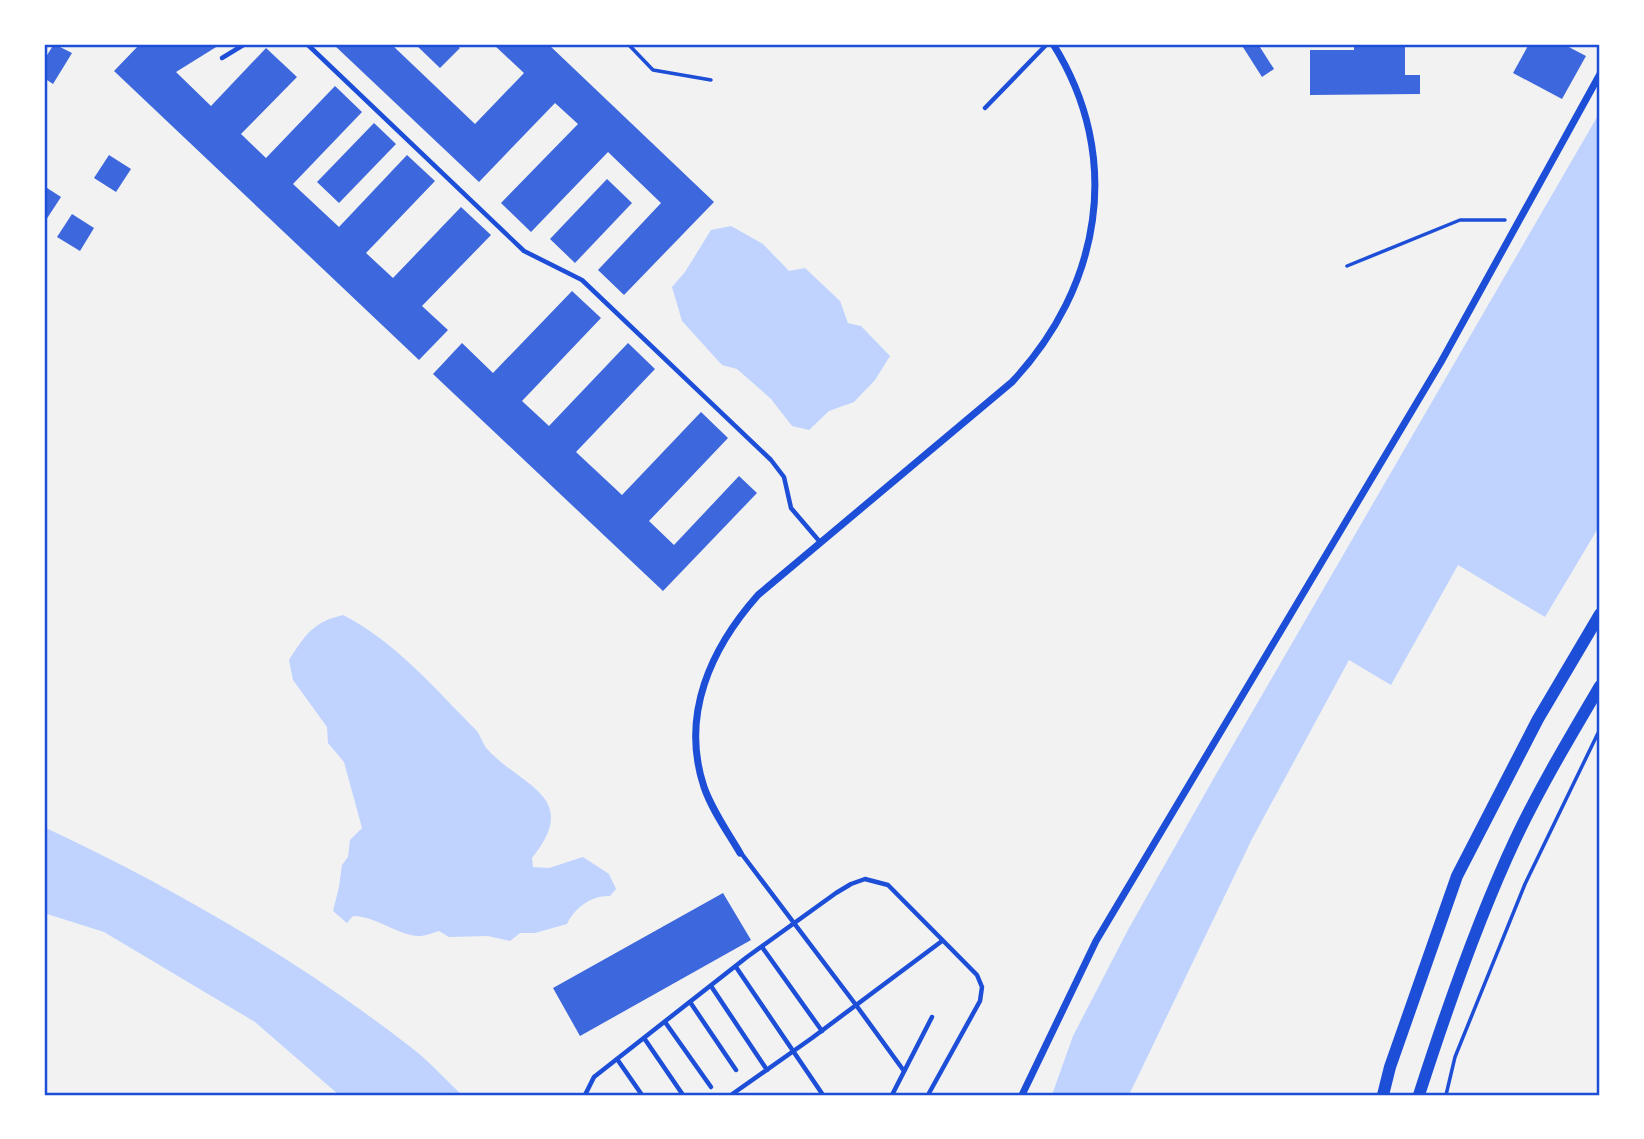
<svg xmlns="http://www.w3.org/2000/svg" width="1644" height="1139" font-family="Signika,sans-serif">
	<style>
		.water { fill: #bfd3fe }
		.building { fill: #3d67dc }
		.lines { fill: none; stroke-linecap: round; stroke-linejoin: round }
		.path { stroke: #1d4ed8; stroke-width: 3.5 }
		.service { stroke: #1d4ed8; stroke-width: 4.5 }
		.minor { stroke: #1d4ed8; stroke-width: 7 }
		.tertiary { stroke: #1d4ed8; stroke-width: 12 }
		.neatline { fill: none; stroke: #1d4ed8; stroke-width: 2.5 }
	</style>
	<rect width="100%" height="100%" fill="#f2f2f2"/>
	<g class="water">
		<path d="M1600,112V525L1545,617L1458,565L1391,685L1349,660L1252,839L1129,1095H1052L1073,1036L1129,928L1215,776Z"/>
		<path d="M731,226L763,244L789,271L805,268L840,301L848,323L861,326L890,356L875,380L854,402L829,411L809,430L792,426L771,399L737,369L722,365L682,321L672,287L685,272L711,230Z"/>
		<path d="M343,615C396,642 436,690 477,731C481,737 483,745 488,750C524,788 581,797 532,858L533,867L549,868L583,857L609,874L616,889L610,896C592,895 574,908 567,924L535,933H520L510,941L488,936L449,937L439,931C432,933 423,937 417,936C396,934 375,916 353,916L347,923L333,911L339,887L342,865L348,857L350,840L362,828L344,762L328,743L327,727L293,680L289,660C305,635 313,622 343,615Z"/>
		<path d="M44,827C172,887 295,958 408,1045C427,1059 444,1078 462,1095H339L255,1022L104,932L44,913Z"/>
	</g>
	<g class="building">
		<path d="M54,44L72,53L53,84L44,78V60Z"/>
		<path d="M140,44H221L176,72L211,106L266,48L297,77L241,134L266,158L335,86L362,112L293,184L339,227L407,155L435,181L366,253L393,278L461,207L491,235L422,306L448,330L419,360L114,71Z"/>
		<path d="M333,44H391L475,124L524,73L493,44H548L714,202L624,295L598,270L661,203L608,152L531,232L501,203L578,124L555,103L479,182Z"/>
		<path d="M415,44H455L460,48L440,68Z"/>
		<path d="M1241,44H1258L1274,69L1262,77Z"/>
		<path d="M1354,44H1405V75H1420V94L1310,95V50H1354Z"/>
		<path d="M1529,44H1563L1586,56L1562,99L1513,73Z"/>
		<path d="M374,123L396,144L339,203L317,182Z"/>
		<path d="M109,155L131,169L116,192L94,178Z"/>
		<path d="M607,179L632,203L575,263L550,239Z"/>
		<path d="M44,186L61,197L46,220L44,219Z"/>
		<path d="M72,214L94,228L80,251L57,237Z"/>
		<path d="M572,291L601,318L522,401L549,426L628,343L655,369L576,452L622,495L701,412L728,438L649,521L674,545L739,476L757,493L663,591L433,374L462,343L493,373Z"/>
		<path d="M723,893L751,940L580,1036L553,988Z"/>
	</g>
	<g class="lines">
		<g class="path">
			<path d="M628,44L653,70L711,80"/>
			<path d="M1347,266L1460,220H1505"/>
			<path d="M1446,1095L1455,1057L1525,884L1600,729"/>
		</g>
		<g class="service">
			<path d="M307,44L524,251L582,280L771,460L784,477L791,508L820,542"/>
			<path d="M222,58L245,44"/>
			<path d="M985,108L1047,44"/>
			<path d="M741,853L856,1005L904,1071"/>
			<path d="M762,947L822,1031"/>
			<path d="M736,967L823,1095"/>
			<path d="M711,986L767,1070"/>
			<path d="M690,1002L736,1070"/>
			<path d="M665,1022L711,1087"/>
			<path d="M644,1038L683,1095"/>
			<path d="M617,1059L642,1095"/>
			<path d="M585,1095L594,1077L747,957L836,893L851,884L865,879L888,885L977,975L982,987L980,1001L928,1095"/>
			<path d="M731,1095L812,1038L942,941"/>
			<path d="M892,1095L932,1017"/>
		</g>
		<g class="minor">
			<path d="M740,853C727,831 712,810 704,787C680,715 711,648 758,595L1012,382C1101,287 1124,157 1053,44"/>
			<path d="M1022,1095L1096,941L1441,362L1600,74"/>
		</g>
		<g class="tertiary">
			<path d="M1383,1095L1390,1067L1457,876L1538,719L1600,614"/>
			<path d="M1419,1095C1446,1011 1477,921 1515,840C1540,787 1570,737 1600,686"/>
		</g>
	</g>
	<rect width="1644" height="1139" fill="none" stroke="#ffffff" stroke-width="91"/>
	<rect x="46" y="46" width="1552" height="1048" class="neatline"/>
</svg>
